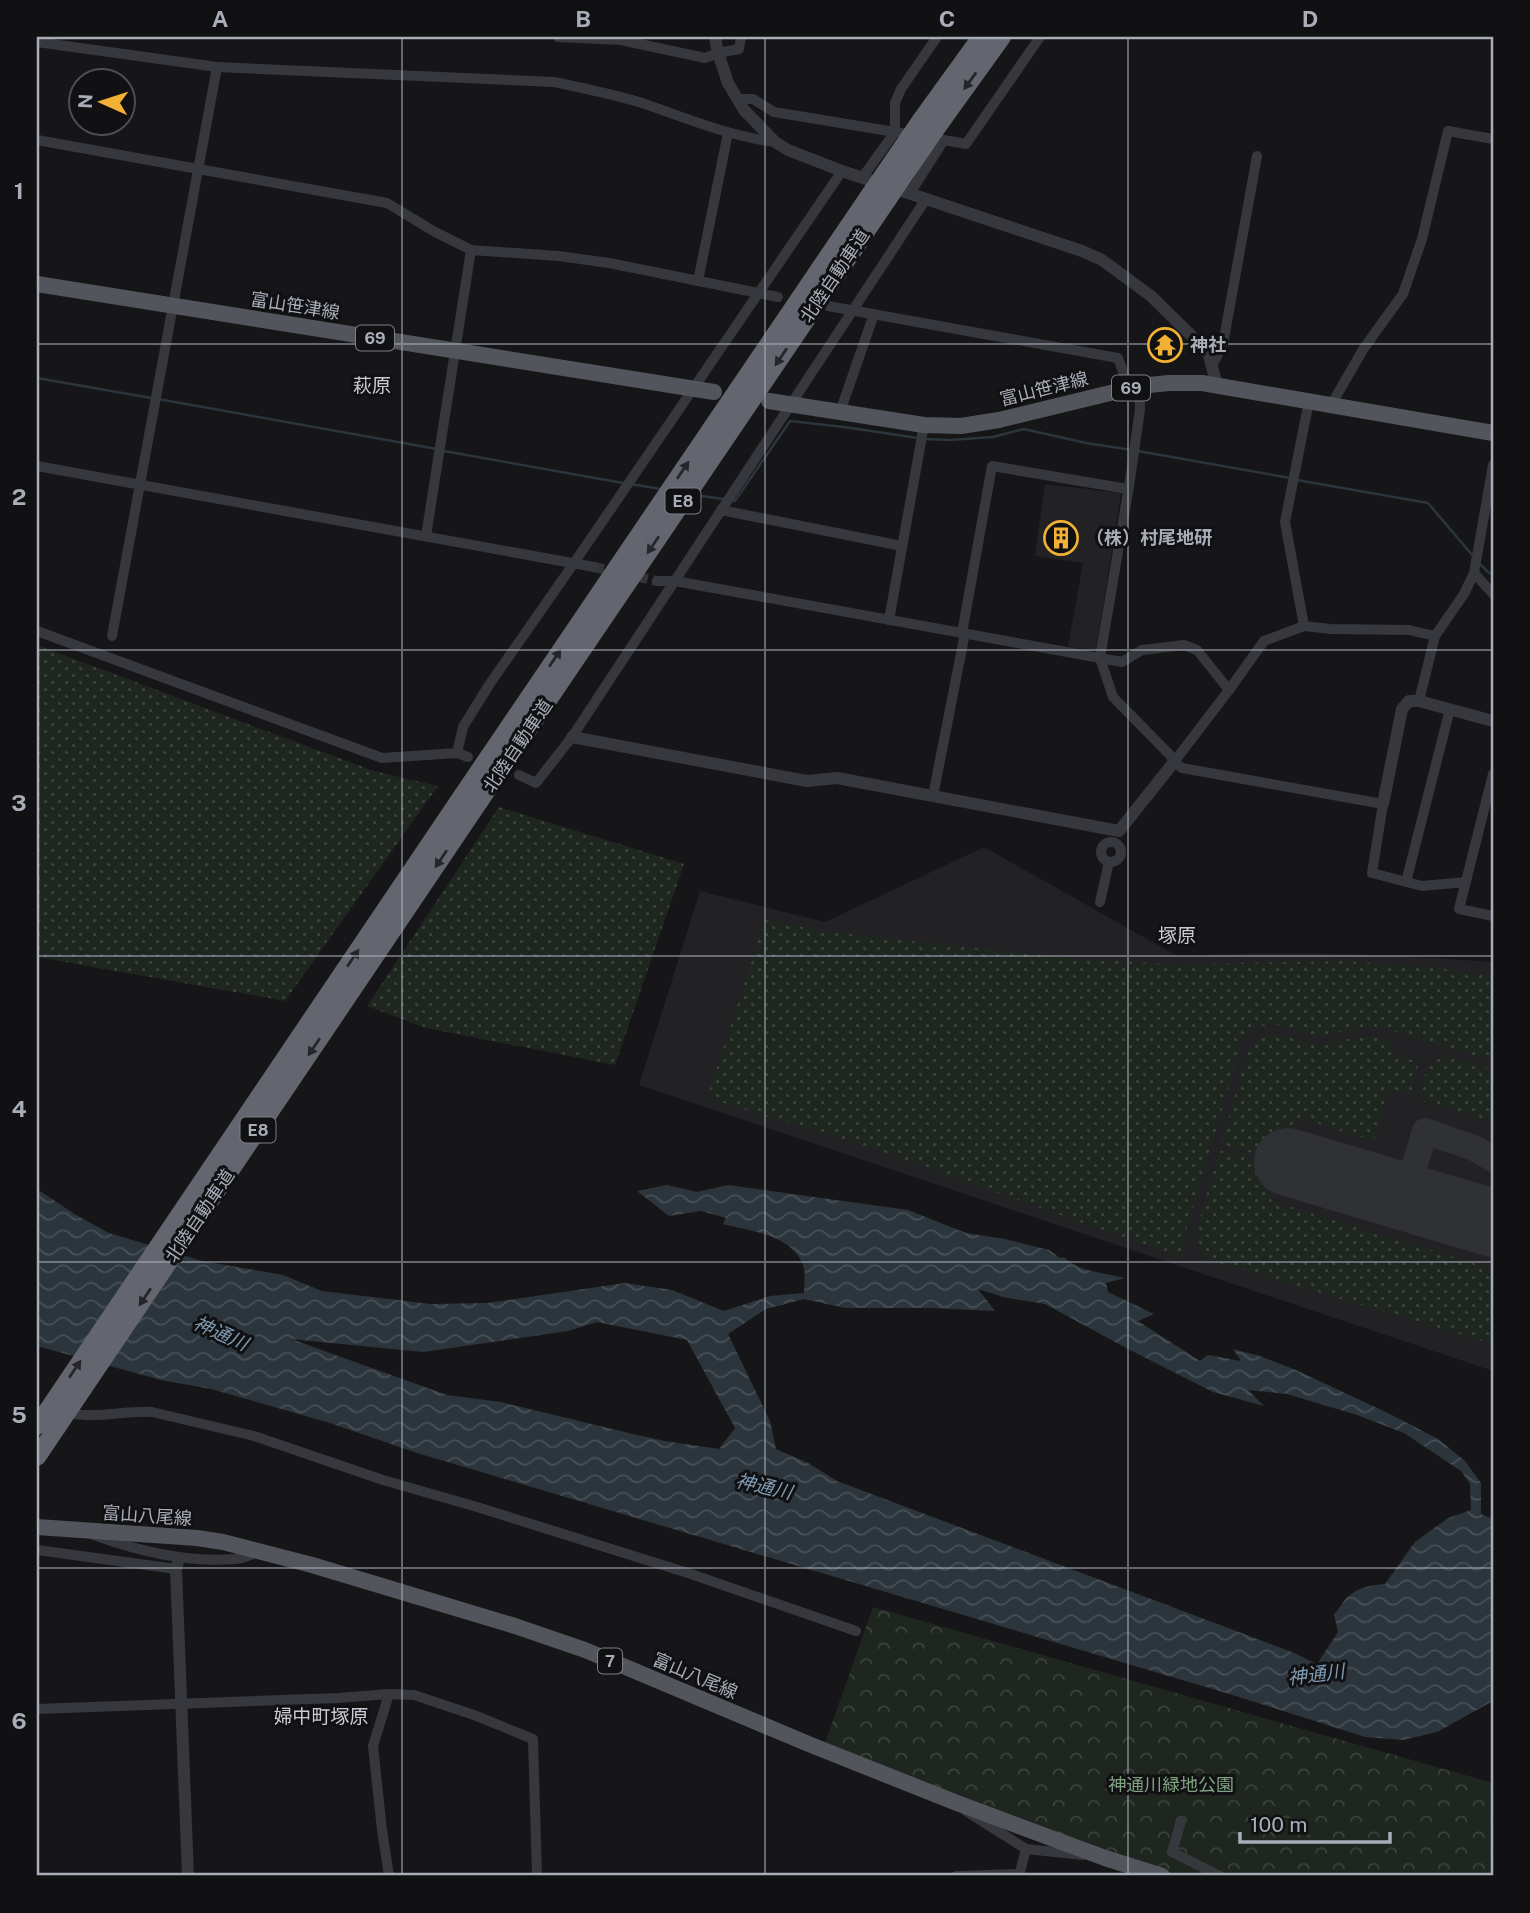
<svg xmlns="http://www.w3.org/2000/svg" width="1530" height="1913" font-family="'Public Sans','Noto Sans JP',sans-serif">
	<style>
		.built { fill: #222225 }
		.grass { fill: url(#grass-dots) }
		.forest { fill: url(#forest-crowns) }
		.water { fill: url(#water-waves); fill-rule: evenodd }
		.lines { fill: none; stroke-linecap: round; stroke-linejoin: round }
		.stream { stroke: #2c353c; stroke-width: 2.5 }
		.taxiway { stroke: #303135; stroke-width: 26 }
		.runway { stroke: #303135; stroke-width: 68 }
		.minor-tunnel { stroke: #333438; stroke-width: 10; stroke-dasharray: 10 5; stroke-linecap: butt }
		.minor { stroke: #37383d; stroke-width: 10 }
		.tertiary { stroke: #37383d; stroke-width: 12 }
		.primary { stroke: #53555c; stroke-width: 16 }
		.motorway { stroke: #63666e; stroke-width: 18 }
		.motorway-bridge { stroke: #63666e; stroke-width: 18 }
		.oneway { fill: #26262a }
		.grid { fill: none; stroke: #a8adb8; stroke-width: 2; stroke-opacity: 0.55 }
		.labels { text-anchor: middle; stroke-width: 6; stroke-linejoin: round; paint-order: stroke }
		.shield { fill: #111113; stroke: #7b7e86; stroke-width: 2 }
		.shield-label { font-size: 16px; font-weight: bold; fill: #a8adb8 }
		.street-label { font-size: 18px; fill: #a8adb8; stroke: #111113 }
		.poi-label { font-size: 18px; font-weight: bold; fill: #a8adb8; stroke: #111113; text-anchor: start }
		.park-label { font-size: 18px; fill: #7fa381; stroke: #111113 }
		.neighbourhood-label { font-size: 19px; fill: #c9ccd4; stroke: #111113 }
		.water-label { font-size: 19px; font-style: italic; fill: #7f9bb3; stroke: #111113 }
		.neatline { fill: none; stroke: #a8adb8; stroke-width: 2.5 }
		.grid-label { font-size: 23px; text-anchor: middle; font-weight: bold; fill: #a8adb8 }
	</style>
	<defs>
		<pattern id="grass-dots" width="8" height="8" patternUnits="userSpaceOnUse" patternTransform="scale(1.75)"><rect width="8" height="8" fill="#1e261f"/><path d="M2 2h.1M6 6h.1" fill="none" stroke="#3c433d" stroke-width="1.8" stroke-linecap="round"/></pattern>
		<pattern id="forest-crowns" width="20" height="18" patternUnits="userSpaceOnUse" patternTransform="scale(1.75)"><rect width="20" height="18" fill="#1e261f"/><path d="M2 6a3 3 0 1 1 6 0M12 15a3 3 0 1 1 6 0" fill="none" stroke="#3c433d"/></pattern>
		<pattern id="water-waves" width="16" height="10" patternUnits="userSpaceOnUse" patternTransform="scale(1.75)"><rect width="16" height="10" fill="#2c353c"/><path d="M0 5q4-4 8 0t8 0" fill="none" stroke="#485056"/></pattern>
	</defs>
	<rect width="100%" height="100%" fill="#161618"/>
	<g class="built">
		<path d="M1045,484L1121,493L1096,651L1068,647L1083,563L1035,556Z"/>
		<path d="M984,847L1177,956L1267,953L1345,954L1435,958L1493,962V1371L639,1085L700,891L825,922Z"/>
	</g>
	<g class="grass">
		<path d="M37,645L374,771L438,786L285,1001L37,957Z"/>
		<path d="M499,807L684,864L615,1065L426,1028L367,1006Z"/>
		<path d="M765,920L823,931L1075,959L1177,964L1345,961L1432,967L1493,977V1061L1380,1027L1359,1028L1324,1036L1311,1035L1271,1023L1252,1030L1243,1039L1184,1237V1259L872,1148L707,1098Z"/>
		<path d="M1266,1034H1277L1320,1046L1356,1037L1377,1036L1389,1041L1398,1056L1419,1062L1410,1096L1389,1090L1374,1141L1296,1117L1283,1162L1221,1144L1249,1048Z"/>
		<path d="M1446,1056L1493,1070V1122L1420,1100C1422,1083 1425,1059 1446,1056Z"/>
		<path d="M1219,1151H1228L1281,1167L1271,1201L1493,1269V1344L1216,1262C1202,1254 1196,1249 1196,1233Z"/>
	</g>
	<path class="forest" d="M873,1607L1493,1783V1876H1162L825,1743Z"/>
	<path class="water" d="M667,1185L697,1192L728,1185L908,1210L966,1233L1005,1239L1049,1250L1060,1258L1064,1257C1079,1272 1105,1273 1125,1278L1106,1283L1108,1292L1154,1314L1138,1321L1200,1361L1208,1355L1241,1361L1233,1349L1260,1356L1296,1370L1390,1414L1438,1439L1465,1461L1481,1483V1514L1493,1519V1701L1437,1732L1403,1740L1365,1737L1236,1696L417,1453L330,1423L211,1389L161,1380L37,1346V1189L76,1215L109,1233L202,1261L283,1275L322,1291L431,1304L487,1303L625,1283L672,1290L724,1311L770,1296L804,1293C804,1285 806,1273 803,1265C792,1235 750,1231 723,1224L726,1218L701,1211L669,1216L637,1191ZM978,1289L1003,1297L1045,1304L1130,1350L1213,1392L1264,1406L1248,1390L1287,1394L1357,1415L1404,1433L1461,1471L1470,1484L1471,1510L1448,1518L1415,1542L1385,1584C1372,1585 1360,1587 1350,1595C1343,1599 1341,1608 1334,1614L1338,1632L1317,1664L1292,1652L837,1481L808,1463L776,1449L770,1421L728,1334L766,1309L804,1299L845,1308H929L995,1311ZM597,1322L687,1340L735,1428L719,1449L665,1441L637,1435L501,1402L447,1395L291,1339L423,1352L568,1331Z"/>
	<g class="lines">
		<g class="stream">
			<path d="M37,378L151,398"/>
			<path d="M158,399L437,449"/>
			<path d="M924,439L950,440L993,437L1024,429L1086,443L1132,450"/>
			<path d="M444,451L623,483"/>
			<path d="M1138,451L1290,478"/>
			<path d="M1297,480L1428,503L1473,556"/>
			<path d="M630,484L661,489"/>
			<path d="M695,495L723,499"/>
			<path d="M730,500L735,501L790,421L844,427L918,438"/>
			<path d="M1480,564L1489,573L1493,574"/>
		</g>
		<path class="taxiway" d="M1405,1197L1425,1131L1474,1148L1493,1159"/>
		<path class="runway" d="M1288,1162L1493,1223"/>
		<path class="minor-tunnel" d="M594,567L657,581"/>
		<g class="minor">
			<path d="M558,37L621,40L705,58L718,53L739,49L741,37"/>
			<path d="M37,42L217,67L554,82C583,88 611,94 639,102C684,117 727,136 775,142"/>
			<path d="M737,99H753L774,112L913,135"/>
			<path d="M927,137L966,144L1040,37"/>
			<path d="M37,140L387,203L435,232L471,250L559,256L609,263L778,297"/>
			<path d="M862,178L895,132V103L901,89L937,37"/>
			<path d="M910,193L944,140"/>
			<path d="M698,281L728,133"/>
			<path d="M828,306L1118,358L1125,377L1139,386L1140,409L1130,480L1100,658L1113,697L1170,755L1174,762L1182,768L1383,804L1372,873L1422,886L1466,882"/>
			<path d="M1212,366L1223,344L1257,156"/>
			<path d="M1331,405L1364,348L1403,294L1422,239L1448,131L1493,139"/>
			<path d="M840,412L874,314"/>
			<path d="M37,466L594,567"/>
			<path d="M721,510L902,546"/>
			<path d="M426,536L471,250"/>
			<path d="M1474,573L1493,594"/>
			<path d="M657,581H675L1122,662L1142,650L1184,645L1197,650L1229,690"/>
			<path d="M889,620L924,425"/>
			<path d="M1304,626L1285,522L1309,401"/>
			<path d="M37,631L382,758L457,753L468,757"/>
			<path d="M962,633L992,466L1128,489"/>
			<path d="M112,636L217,67"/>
			<path d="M1419,701L1435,636L1464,594L1474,573L1493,465"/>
			<path d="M457,753L463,727L489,685L574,563L842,171"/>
			<path d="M1174,762L1229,690L1264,641L1304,626L1331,629L1409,630L1435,636"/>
			<path d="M1493,774L1459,909L1493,916"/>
			<path d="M519,775L536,783L572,737L926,199"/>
			<path d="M933,796L965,633"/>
			<circle cx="1111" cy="852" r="10"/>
			<path d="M1406,882L1450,709"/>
			<path d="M1100,902L1109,862"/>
			<path d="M65,1412C94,1420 123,1410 152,1412L254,1436L383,1480L477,1507L688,1573L856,1631"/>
			<path d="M94,1535C137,1551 189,1563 235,1559C242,1559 250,1555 256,1553"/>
			<path d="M37,1550L176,1569"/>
			<path d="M37,1709L338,1698L389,1694L414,1695L474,1715L533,1739L537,1876"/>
			<path d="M966,1811L1026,1849L1083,1855"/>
			<path d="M1181,1821L1172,1852L1220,1876"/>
			<path d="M389,1876L382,1830L373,1746L389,1694"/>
			<path d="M956,1876L1019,1874"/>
			<path d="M1019,1876L1026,1849"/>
		</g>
		<g class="tertiary">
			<path d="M715,37L718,53L728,83L744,110L775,142L788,150L842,171L1082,251L1102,260L1151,296L1208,352L1217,385"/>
			<path d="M572,737L807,781L837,778L1119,831L1174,762"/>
			<path d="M1383,804L1402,709L1409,701H1419L1493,721"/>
			<path d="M179,1558L176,1569L188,1876"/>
		</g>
		<g class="primary">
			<path d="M37,284L714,392"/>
			<path d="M769,401L924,425L961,426L999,420L1139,386L1169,383H1202L1493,433"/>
			<path d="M37,1527L197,1538L223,1542L312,1565L515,1626L585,1650L811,1745L957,1803L1105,1858L1162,1876"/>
		</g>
		<g class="motorway">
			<path d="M921,120L981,37"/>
			<path d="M938,126L1002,37"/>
			<path d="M462,796L871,193"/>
			<path d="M479,802L888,199"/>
		</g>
		<g class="motorway-bridge">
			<path d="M871,193L921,120"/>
			<path d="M888,199L938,126"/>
			<path d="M37,1426L462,796"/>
			<path d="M37,1457L479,802"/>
		</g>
	</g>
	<defs><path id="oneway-solid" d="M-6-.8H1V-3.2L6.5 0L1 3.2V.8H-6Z" transform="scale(1.75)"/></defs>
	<g class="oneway">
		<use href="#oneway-solid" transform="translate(970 81) rotate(126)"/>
		<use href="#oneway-solid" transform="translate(781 357) rotate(124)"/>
		<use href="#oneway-solid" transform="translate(683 470) rotate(-56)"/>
		<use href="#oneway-solid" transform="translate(653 545) rotate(124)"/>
		<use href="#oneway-solid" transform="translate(555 658) rotate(-56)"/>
		<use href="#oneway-solid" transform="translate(441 859) rotate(124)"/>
		<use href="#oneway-solid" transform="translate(353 958) rotate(-56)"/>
		<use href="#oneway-solid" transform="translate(314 1047) rotate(124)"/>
		<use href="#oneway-solid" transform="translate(145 1297) rotate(124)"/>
		<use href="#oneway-solid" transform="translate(75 1369) rotate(-56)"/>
	</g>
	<path class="grid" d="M402,37V1876M765,37V1876M1128,37V1876M37,344H1493M37,650H1493M37,956H1493M37,1262H1493M37,1568H1493"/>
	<defs>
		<g id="temple-ring" transform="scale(1.75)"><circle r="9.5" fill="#111113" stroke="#f2b134" stroke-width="1.5"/><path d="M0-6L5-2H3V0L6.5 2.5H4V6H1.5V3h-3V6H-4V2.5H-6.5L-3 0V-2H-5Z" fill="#f2b134"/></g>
		<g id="building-ring" transform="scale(1.75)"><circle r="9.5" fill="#111113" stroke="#f2b134" stroke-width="1.5"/><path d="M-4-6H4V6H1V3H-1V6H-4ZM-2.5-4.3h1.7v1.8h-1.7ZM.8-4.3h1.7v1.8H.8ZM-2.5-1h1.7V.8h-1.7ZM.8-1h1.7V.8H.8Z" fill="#f2b134"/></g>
	</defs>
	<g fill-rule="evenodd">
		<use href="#temple-ring" x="1165" y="345"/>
		<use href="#building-ring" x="1061" y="538"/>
	</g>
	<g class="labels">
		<g class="shield">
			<rect x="356" y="325.5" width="38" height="25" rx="5"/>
			<rect x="1112" y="375.5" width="38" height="25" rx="5"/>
			<rect x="665.5" y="488.5" width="35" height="25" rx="5"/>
			<rect x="240.5" y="1117.5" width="35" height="25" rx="5"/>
			<rect x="598" y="1648.5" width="24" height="25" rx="5"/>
		</g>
		<g class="shield-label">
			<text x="375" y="344">69</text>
			<text x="1131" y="394">69</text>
			<text x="683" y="507">E8</text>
			<text x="258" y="1136">E8</text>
			<text x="610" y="1667">7</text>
		</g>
		<g class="street-label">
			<text transform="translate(835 276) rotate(-56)" y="6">北陸自動車道</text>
			<text transform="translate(295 306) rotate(9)" y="6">富山笹津線</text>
			<text transform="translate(1044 389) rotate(-14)" y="6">富山笹津線</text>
			<text transform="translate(518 746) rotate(-56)" y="6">北陸自動車道</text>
			<text transform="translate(200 1216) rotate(-56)" y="6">北陸自動車道</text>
			<text transform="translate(147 1516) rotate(4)" y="6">富山八尾線</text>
			<text transform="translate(695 1676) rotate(23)" y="6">富山八尾線</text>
		</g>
		<g class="poi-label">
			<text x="1190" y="351">神社</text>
			<text x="1086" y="544">（株）村尾地研</text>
		</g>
		<g class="park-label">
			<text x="1171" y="1791">神通川緑地公園</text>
		</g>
		<g class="neighbourhood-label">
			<text x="372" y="392">萩原</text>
			<text x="1177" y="942">塚原</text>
			<text x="321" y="1723">婦中町塚原</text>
		</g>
		<g class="water-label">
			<text transform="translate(221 1333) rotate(24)" y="7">神通川</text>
			<text transform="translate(764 1486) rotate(13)" y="7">神通川</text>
			<text transform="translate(1316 1674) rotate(-7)" y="7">神通川</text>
		</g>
	</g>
	<rect width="1530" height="1913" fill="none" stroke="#111113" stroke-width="77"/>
	<g transform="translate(102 102) rotate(273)"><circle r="33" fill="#111113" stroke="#4d4f55" stroke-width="2"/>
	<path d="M0-5L12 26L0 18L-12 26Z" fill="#f2b134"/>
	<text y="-10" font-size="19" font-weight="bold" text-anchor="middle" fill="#a8adb8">N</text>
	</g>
	<path d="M1240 1832v10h150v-10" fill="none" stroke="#a8adb8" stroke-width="3.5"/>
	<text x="1250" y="1832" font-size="21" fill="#a8adb8" stroke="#111113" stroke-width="5" paint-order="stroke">100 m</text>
	<rect x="38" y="38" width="1454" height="1836" class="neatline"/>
	<g class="grid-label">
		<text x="220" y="27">A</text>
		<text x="583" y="27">B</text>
		<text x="947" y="27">C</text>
		<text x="1310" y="27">D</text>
		<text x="19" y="199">1</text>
		<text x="19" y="505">2</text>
		<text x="19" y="811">3</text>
		<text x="19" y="1117">4</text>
		<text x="19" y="1423">5</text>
		<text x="19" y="1729">6</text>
	</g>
</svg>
